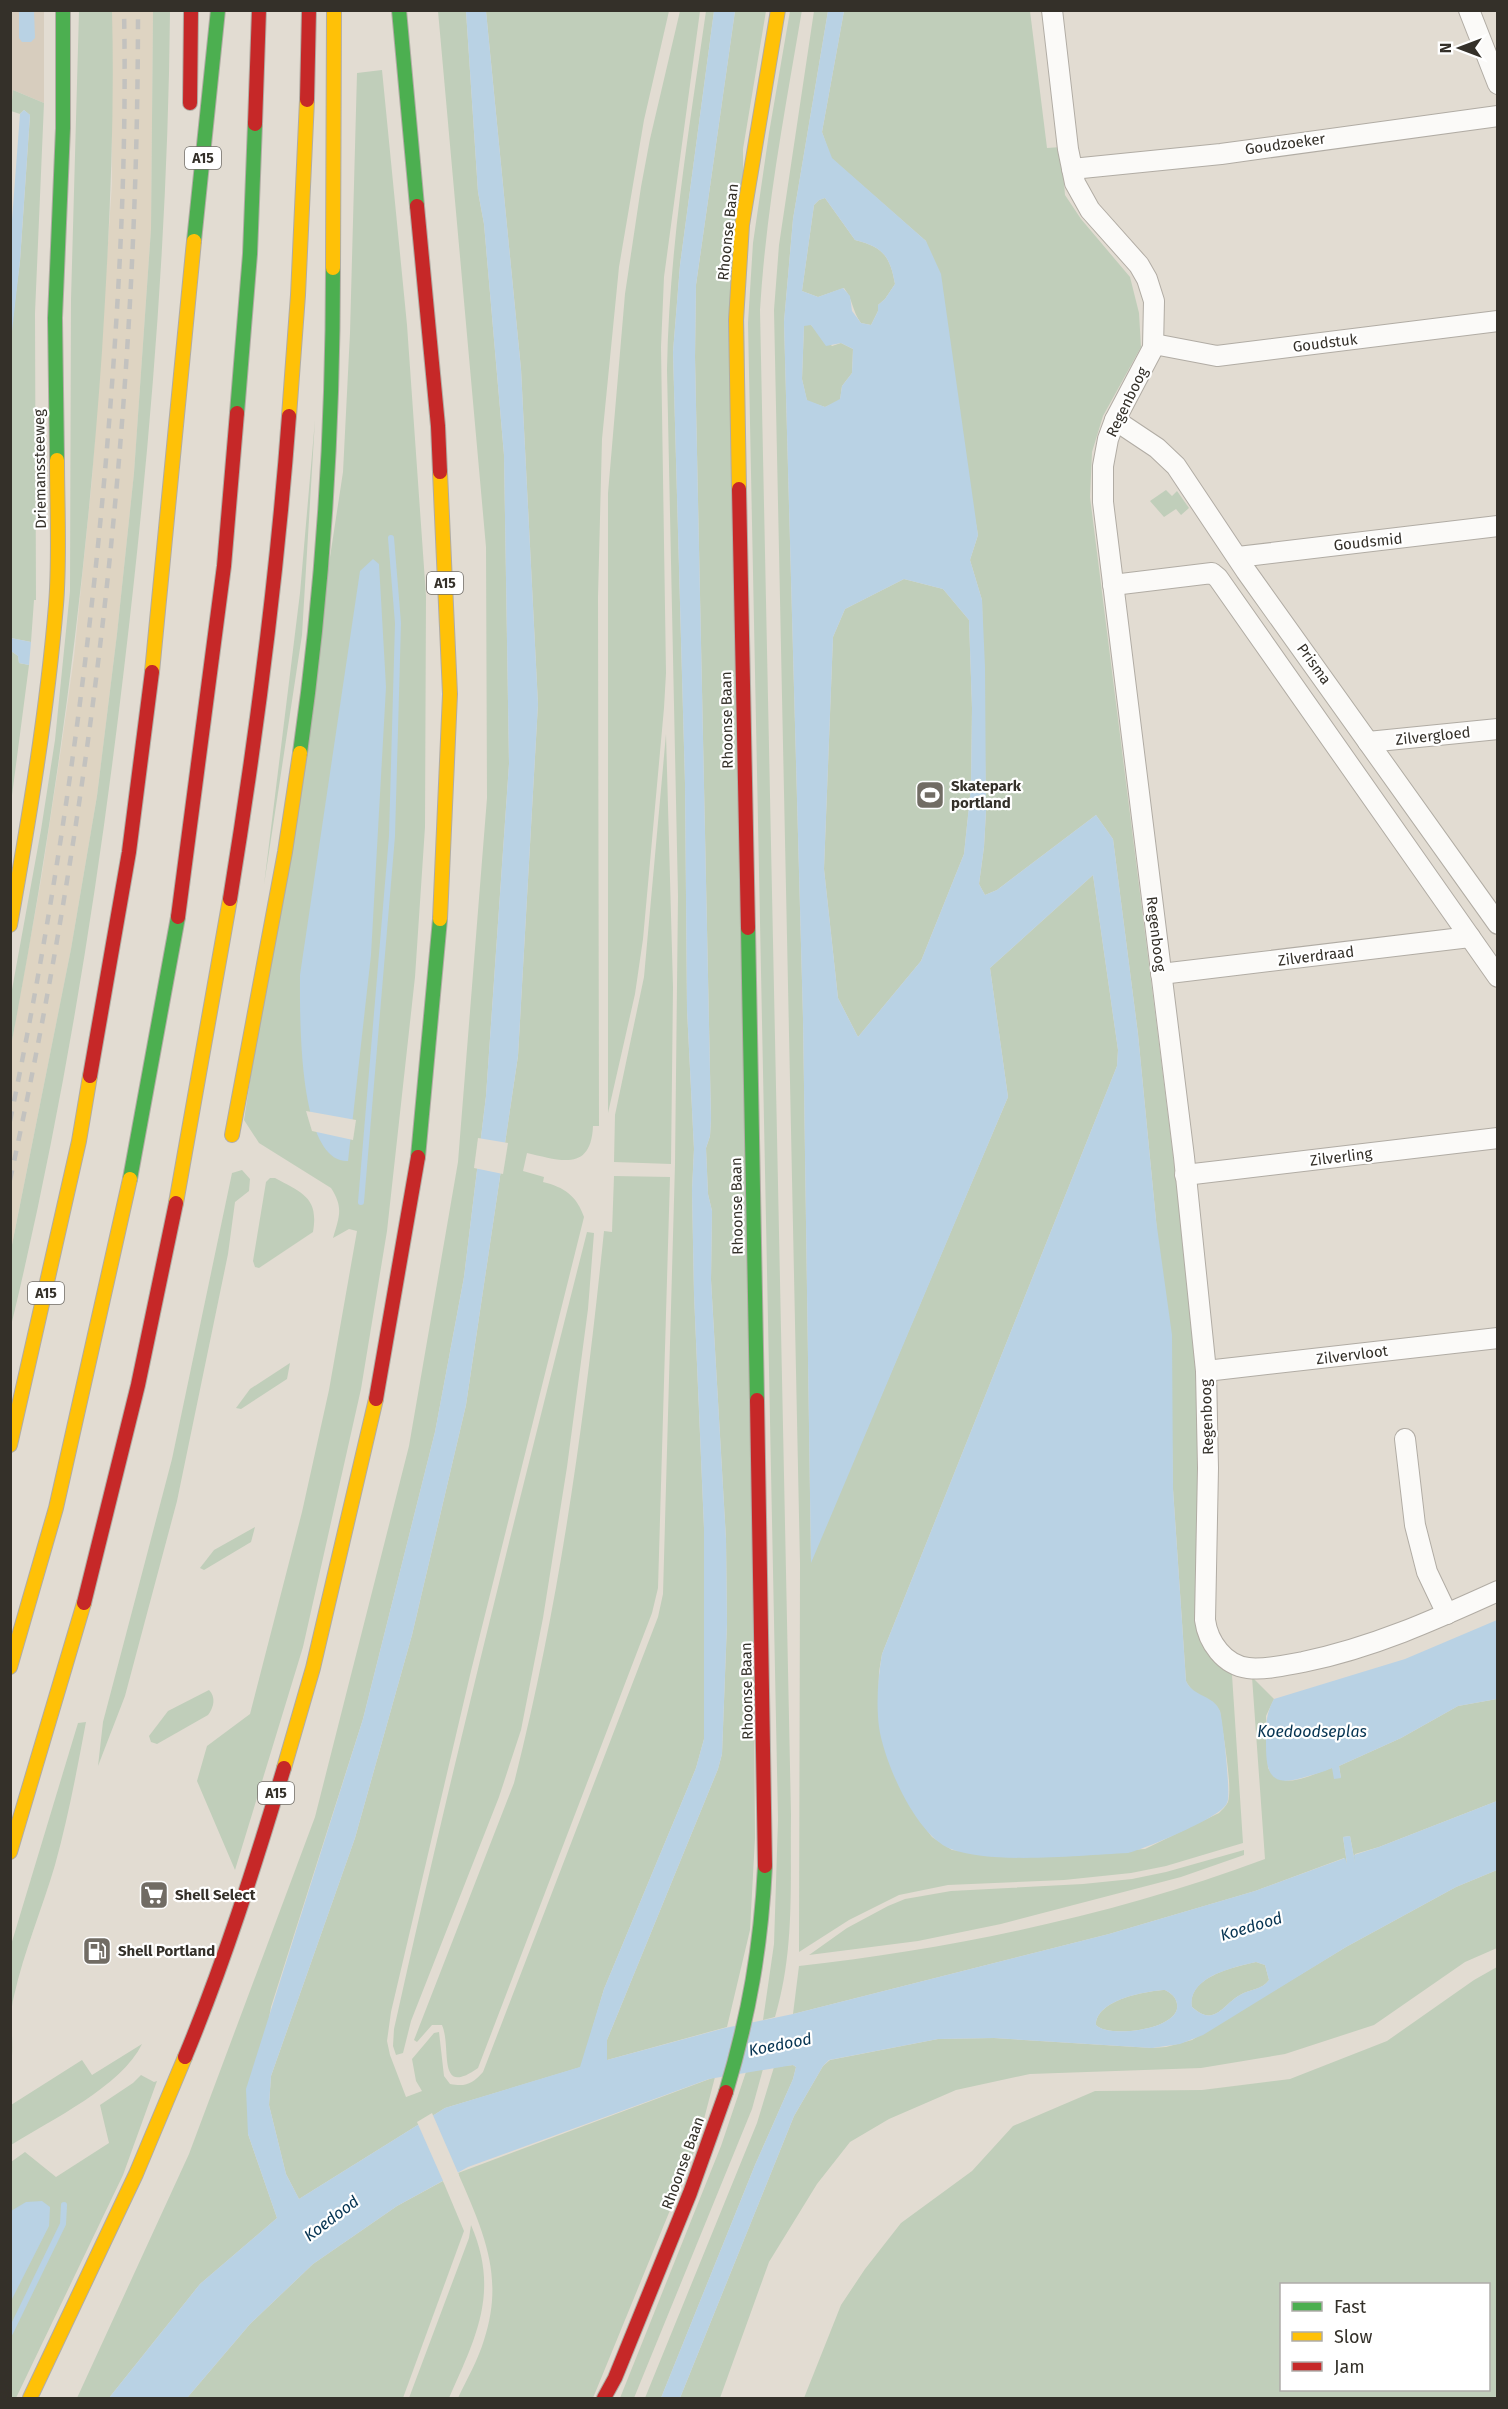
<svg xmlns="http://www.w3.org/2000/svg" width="1508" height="2409" font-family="'Fira Sans',sans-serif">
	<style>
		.industrial { fill: #d7cdbe }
		.built { fill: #ded4c2 }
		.green { fill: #c0ceba; fill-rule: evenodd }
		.water { fill: #b9d2e4; fill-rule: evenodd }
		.pier { fill: #e2dcd2 }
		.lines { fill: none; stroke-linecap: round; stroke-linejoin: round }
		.stream { stroke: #b9d2e4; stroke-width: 6 }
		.street-casing { stroke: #b1aca4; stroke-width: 22 }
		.fast-casing { stroke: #b1aca4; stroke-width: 16 }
		.slow-casing { stroke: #b1aca4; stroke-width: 16 }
		.jam-casing { stroke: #b1aca4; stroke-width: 16 }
		.street { stroke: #fbfaf8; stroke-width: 20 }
		.fast { stroke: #4caf50; stroke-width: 14 }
		.slow { stroke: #ffc107; stroke-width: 14 }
		.jam { stroke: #c62828; stroke-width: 14 }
		.rail { stroke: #c3c2bf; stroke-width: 4.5; stroke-dasharray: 10 10; stroke-linecap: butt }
		.labels { text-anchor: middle; stroke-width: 4.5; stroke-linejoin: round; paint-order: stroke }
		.shield { fill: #fff; stroke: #716e69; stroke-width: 1.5 }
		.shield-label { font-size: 14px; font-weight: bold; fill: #343029 }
		.street-label { font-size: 15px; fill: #343029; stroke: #fff }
		.poi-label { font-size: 15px; font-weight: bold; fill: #343029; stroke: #fff; text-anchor: start }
		.water-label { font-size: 16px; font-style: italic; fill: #053351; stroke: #fff }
	</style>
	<rect width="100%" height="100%" fill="#e2dcd2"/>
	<path class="industrial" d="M11,11H44V103L13,90L11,111Z"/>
	<path class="built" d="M112,11H153L151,229L134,473L117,634L97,796L71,949L11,1250V1046L41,880L61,749L74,657L92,479L112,184Z"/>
	<g class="green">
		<path d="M802,10C785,110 766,209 760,310L791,1815C790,1885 795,1950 775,2017L763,2020L774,1944L778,1820L748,323L753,243L769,133L790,11Z"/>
		<path d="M79,11H112C115,124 109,237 102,351C86,585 55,816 11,1046V995L41,830L55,740L70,591L71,300Z"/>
		<path d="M153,11H170C168,231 150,450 124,669C98,890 63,1110 11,1326V1250L71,949L97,796L117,634L134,473L151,229Z"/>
		<path d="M438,11H466L478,192L484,224L504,455L509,764L486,1096L464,1277L435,1432L363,1719L271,2007L248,2134L277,2218L200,2284L109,2398H77L189,2154L315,1817L409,1446L458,1162L487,798L486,547Z"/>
		<path d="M486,11H669L644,120L619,267L602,439L598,597L599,1126H593C591,1173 559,1160 527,1153L523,1171L544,1177L543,1182C564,1187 577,1196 584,1217L471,1671L391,2012L387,2041L390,2055L406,2097L422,2091L416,2081L412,2059L434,2033L439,2032L444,2076L450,2084C466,2087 472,2084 483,2072L658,1617L663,1594L675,1164L678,896L667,370C669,249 689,130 706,11H714L680,265L673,352L685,783L687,1009L694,1149L692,1190L694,1294L704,1528V1739L696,1768L604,1989L581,2067L445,2108L299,2199L286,2174L269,2105L271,2076L355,1838L412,1635L466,1405L518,1056L538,704L521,369Z"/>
		<path d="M680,11H700L664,277L661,347L666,673L664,708L643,939L635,994L608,1113V493L625,294L641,187L650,139Z"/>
		<path d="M735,11H766L743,149L755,1838L750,1930L727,2027L607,2060V2040L718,1769L722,1754L727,1623L726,1539L711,1280L712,1211L708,1194L706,1148L710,1136L711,1119L695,357L696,285Z"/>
		<path d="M814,11H828L793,219L784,322L803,1018L811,1561L1008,1097L990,968L1093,875L1118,1050L1117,1066L882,1654L879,1672L878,1709L886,1752L907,1800L920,1821L932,1837L952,1850L1010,1857L1145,1849L1219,1813C1222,1810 1226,1806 1228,1802C1233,1785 1222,1730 1220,1711C1209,1702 1191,1693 1186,1681L1173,1489L1172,1441L1156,1220L1138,1034L1113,839L1096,815L997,890L985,895L979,884L984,847L986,811L982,600L970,560L978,535L926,241L831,158L822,132L844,11H1030L1047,148L1061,147L1065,195L1081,219L1130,277L1139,313L1141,347L1103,416L1092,452L1090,497L1185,1250L1195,1349L1200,1444L1198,1592L1232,1675L1243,1843L1166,1866L1131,1873L1064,1880L948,1885L899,1895L849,1920L799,1952L800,1564L774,310L779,245Z"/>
		<path d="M382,70L407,325L426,596L425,827L415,977L387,1231L361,1389L303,1647L235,1870L197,1781L207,1746L250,1714L302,1512L329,1390L357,1231L349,1229L333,1238C339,1217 344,1208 331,1188L259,1143L244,1120L343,472L350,333L357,73Z"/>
		<path d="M13,90L44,103L35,313L36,600H34L31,642L11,638L10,340L20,261L30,115L24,110L20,114L11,111Z"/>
		<path d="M825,198L855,240C883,247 890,256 895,284L885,299L878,305V311L871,325L861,323C852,311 853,299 844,288L818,297L802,291L814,205L819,200Z"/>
		<path d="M804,325H811L832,346L841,343L853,349L852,373L842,386L840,400L825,407L807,401L802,379Z"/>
		<path d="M315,420L302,635L264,885L300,593Z"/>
		<path d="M1166,490L1172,496L1177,491L1189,508L1181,515L1176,509L1164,517L1150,501Z"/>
		<path d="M904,579L943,589L969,620L972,708L971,787L964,854L921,961L858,1037L838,998L824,869L833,637L845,609Z"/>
		<path d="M11,651L18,656L19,663L29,665L11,803Z"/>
		<path d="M666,734L673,987L671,1164L614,1162L615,1115L644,977Z"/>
		<path d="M242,1170L250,1179L249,1191L235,1202L228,1254L177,1501L125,1696L98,1766L103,1722L172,1459L232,1173Z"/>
		<path d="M614,1176L670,1177L658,1588L652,1613L478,2068C436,2098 452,2048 442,2025H432L417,2042L414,2040L514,1783C560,1602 585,1417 604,1231L612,1232Z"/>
		<path d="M270,1178H275C302,1193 319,1197 313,1232L259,1268L255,1267L253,1261L266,1182Z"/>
		<path d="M587,1232L594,1233L588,1309L567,1467L543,1618L521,1730L499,1797L411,2021L403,2053L396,2055L393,2046L394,2029C453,1762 520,1497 587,1232Z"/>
		<path d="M290,1363L287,1379L241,1409L236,1408L250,1389Z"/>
		<path d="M255,1527L251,1542L204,1570L200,1568L214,1550Z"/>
		<path d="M1252,1677L1274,1699L1266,1716L1268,1768C1283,1793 1310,1774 1332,1768L1341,1778L1339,1766L1401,1738L1458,1706L1497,1699V1801L1379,1847L1355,1854V1863L1350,1836L1343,1837L1347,1864L1344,1858L1255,1891L1109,1934L793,2014L799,1966C957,1948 1115,1915 1265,1859Z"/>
		<path d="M209,1690C216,1697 214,1707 208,1715L157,1744L151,1742L149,1736L168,1711Z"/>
		<path d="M86,1722C77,1770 68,1818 55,1865C42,1909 24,1951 14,1996C8,2017 15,2042 11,2064V1945L78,1723Z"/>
		<path d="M1244,1850V1855L1181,1877L1001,1924L918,1941L809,1955L847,1928L888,1906L905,1899L951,1891L1083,1884L1132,1879L1166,1872Z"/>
		<path d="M1497,1870V1948L1465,1962L1374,2025L1285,2054L1201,2068L1030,2074L956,2090L889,2119L850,2142L817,2184L769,2262L720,2398H680L794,2116L823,2066L830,2060L938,2039L994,2038L1152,2048L1166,2047L1192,2040L1346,1947L1456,1887Z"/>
		<path d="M1256,1962L1265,1965L1269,1980C1262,1990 1250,1989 1240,1995C1223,2004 1215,2028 1192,2007C1187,1977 1234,1967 1256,1962Z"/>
		<path d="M1497,1967V2398H804L841,2305L865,2269L901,2223L972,2171L1013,2126L1095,2091L1202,2090L1290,2079L1387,2041L1474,1980ZM1282,2284H1488V2390H1282Z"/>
		<path d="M1165,1990C1171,1993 1176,1997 1177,2004C1182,2029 1109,2039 1096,2025C1096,2000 1145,1991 1165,1990Z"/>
		<path d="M142,2044C122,2086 51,2120 11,2145V2105L82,2060L92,2075Z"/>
		<path d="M793,2065L796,2067L793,2079L755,2165L661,2398H645L757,2123L774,2067Z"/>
		<path d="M763,2069L752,2109L634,2398H620L721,2146L746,2072Z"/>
		<path d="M141,2075L154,2082L157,2081L123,2175L16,2398H11V2162L25,2152L56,2177L109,2143L100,2105L133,2083Z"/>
		<path d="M715,2077L698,2142L593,2398H458C467,2379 478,2360 484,2340C505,2276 483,2231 458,2173Z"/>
		<path d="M443,2181L464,2231L403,2398H187L250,2324L313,2264L397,2206Z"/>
		<path d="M471,2225C500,2292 476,2337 449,2398H409L469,2238Z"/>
	</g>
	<g class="water">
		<path d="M19,11H34L35,38L31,42H22L19,38Z"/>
		<path d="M466,11H486L521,369L538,704L518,1056L466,1405L412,1635L355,1838L271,2076L269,2105L286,2174L299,2199L445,2108L580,2067L604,1989L696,1768L704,1739V1528L694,1294L692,1190L694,1149L687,1009L685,783L673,352L680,265L714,11H735L696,285L695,357L711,1119L710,1136L706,1148L708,1194L712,1211L711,1280L726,1539L727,1623L722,1754L718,1769L607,2040V2060L725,2028L793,2014L1109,1934L1255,1891L1345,1858L1347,1864L1343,1837L1350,1836L1355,1863L1354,1855L1379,1847L1497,1801V1870L1456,1887L1346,1947L1203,2035L1180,2044L1152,2048L994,2038L938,2039L829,2060L823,2066L794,2116L680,2398H661L755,2165L793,2079L796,2067L793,2065L709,2079L468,2167L397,2206L313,2264L250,2324L187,2398H109L200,2284L277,2218L248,2134L246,2089L363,1719L435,1432L464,1277L486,1096L509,764L504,455L484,224L478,192ZM1256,1962L1265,1965L1269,1980C1262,1990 1250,1989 1240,1995C1223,2004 1215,2028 1192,2007C1187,1977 1234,1967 1256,1962ZM1165,1990C1171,1993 1176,1997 1177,2004C1182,2029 1109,2039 1096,2025C1096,2000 1145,1991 1165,1990Z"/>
		<path d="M844,11L822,132L832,158L926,241L941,274L978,535L970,560L982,600L985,667L986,811L984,847L979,884L985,895L997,890L1096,815L1113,839L1138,1034L1156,1220L1172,1335L1173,1489L1186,1681C1193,1697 1214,1695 1220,1711C1223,1721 1230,1789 1228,1799C1228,1801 1226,1806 1224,1807C1215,1819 1145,1849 1128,1853C1081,1855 993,1865 951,1849C916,1836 884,1762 879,1727C876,1702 878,1678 882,1654L1117,1066L1118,1050L1093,875L990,968L1008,1097L811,1563L803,1018L784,322L793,219L828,11ZM825,198L855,240C883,247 890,256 895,284L885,299L878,305V311L871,325L861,323L852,311L850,296L843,288L818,297L802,291L814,205L819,200ZM811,325L826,346L841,343L853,349L852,373L842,386L840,399L825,407L807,400L802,379L804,326ZM904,579L943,589L969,620L972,708L971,787L964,854L921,961L858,1037L838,998L824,869L833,637L845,609Z"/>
		<path d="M24,110L30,115L20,261L11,340V233L20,114Z"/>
		<path d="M373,559L379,564L386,687L371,955L348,1161C297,1163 300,1010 300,975L360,571Z"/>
		<path d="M11,638L31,642L29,665L19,663L18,656L11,651Z"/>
		<path d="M1497,1620V1699L1458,1706L1401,1738L1339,1766L1341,1778L1334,1779L1332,1768C1324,1772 1314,1774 1305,1777C1273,1787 1266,1777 1266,1745C1266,1728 1265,1715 1274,1699L1405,1659Z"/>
		<path d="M42,2201L50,2207L49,2226L11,2301V2211L26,2202Z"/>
	</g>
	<g class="pier">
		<path d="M306,1111L356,1120L353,1140L312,1131Z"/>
		<path d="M478,1138L508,1143L503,1174L474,1168Z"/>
		<path d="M432,2113L459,2175L444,2183L417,2122Z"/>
	</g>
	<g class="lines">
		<g class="stream">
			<path d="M361,1202L392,836L398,623L391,538"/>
			<path d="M10,2333L63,2224L64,2205"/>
		</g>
		<g class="street-casing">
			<g id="street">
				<path d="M1052,10L1068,149L1075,183L1090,210L1139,265L1147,279L1154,301L1153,348L1115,420L1108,439L1103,466V502L1184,1157L1206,1371L1208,1468L1205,1620C1208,1642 1224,1665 1248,1668C1266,1670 1286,1665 1303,1662C1372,1648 1434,1620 1498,1591"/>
				<path d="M1469,10L1498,84"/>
				<path d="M1072,169L1221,154L1498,116"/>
				<path d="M1154,344L1217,356L1498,321"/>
				<path d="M1115,420L1157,448L1176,466L1246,571L1498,924"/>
				<path d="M1238,557L1498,526"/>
				<path d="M1113,585L1212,573L1218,578L1498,977"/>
				<path d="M1368,742L1498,729"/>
				<path d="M1161,974L1470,937"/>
				<path d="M1185,1175L1498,1138"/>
				<path d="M1206,1371L1498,1338"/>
				<path d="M1405,1439L1415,1525L1427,1572L1447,1614"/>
			</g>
		</g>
		<g class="fast-casing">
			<g id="fast">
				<path d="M399,10L417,206"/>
				<path d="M194,241L218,10"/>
				<path d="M237,413L250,254L255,124"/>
				<path d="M57,460L55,318L63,128V10"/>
				<path d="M300,753C323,593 333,430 333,268"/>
				<path d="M748,928L757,1400"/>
				<path d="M418,1157L440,919"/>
				<path d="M130,1179L178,917"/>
				<path d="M726,2092C749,2015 761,1947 765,1866"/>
			</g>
		</g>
		<g class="slow-casing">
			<g id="slow">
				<path d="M333,268L334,10"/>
				<path d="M289,416L298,295L307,100"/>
				<path d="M440,472L450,694L440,919"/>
				<path d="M739,489L736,320L742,225L778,10"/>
				<path d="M152,672L194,241"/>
				<path d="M10,925C29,819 47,713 56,605C60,557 57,508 57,460"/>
				<path d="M232,1135L285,852L300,753"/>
				<path d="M176,1203L230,899"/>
				<path d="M10,1445L79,1141L90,1076"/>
				<path d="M10,1667L56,1508L130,1179"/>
				<path d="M284,1768L313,1668L376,1399"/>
				<path d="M10,1852L84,1603"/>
				<path d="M30,2398L136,2174L185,2057"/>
			</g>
		</g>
		<g class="jam-casing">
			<g id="jam">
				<path d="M307,100L309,10"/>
				<path d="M190,103L191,10"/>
				<path d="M255,124L259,10"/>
				<path d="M417,206L438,426L440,472"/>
				<path d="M739,489L748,928"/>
				<path d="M230,899C256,739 277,577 289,416"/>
				<path d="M178,917L224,566L237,413"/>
				<path d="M90,1076L129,852L152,672"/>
				<path d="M376,1399L418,1157"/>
				<path d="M757,1400L765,1866"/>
				<path d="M84,1603L138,1385L176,1203"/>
				<path d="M185,2057C224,1963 255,1865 284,1768"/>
				<path d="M604,2398L615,2378L690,2193L726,2092"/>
			</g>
		</g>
		<use href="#street" class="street"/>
		<use href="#fast" class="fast"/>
		<use href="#slow" class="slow"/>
		<use href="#jam" class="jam"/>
		<g class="rail">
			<path d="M10,1121C56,899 88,674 107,448C119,303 127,157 124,10"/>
			<path d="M10,1180C94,796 138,403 138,10"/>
		</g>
	</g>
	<defs>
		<g id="stadium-square" transform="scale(1.5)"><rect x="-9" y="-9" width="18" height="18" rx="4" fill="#716c64" stroke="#fff"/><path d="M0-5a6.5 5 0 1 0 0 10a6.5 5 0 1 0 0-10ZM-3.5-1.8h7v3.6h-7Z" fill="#fff"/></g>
		<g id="supermarket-square" transform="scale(1.5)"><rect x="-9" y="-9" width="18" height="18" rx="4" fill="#716c64" stroke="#fff"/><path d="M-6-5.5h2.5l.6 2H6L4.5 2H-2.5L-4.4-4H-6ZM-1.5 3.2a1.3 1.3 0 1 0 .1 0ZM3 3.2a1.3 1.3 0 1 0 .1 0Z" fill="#fff"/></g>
		<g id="fuel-square" transform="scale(1.5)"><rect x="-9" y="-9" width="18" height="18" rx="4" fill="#716c64" stroke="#fff"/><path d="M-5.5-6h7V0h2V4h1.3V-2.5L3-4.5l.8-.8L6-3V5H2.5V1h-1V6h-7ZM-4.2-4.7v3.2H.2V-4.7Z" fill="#fff"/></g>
	</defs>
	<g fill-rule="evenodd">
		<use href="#stadium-square" x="930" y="795"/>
		<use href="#supermarket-square" x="154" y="1895"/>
		<use href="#fuel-square" x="97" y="1951"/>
	</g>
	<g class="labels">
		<g class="shield">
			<rect x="185" y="147" width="36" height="22" rx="4.5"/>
			<rect x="427" y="572" width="36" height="22" rx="4.5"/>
			<rect x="28" y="1282" width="36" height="22" rx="4.5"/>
			<rect x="258" y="1782" width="36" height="22" rx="4.5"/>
		</g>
		<g class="shield-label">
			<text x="203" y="163">A15</text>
			<text x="445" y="588">A15</text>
			<text x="46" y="1298">A15</text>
			<text x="276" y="1798">A15</text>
		</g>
		<g class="street-label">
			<text transform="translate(1285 144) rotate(-8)" y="5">Goudzoeker</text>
			<text transform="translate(728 232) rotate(-84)" y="5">Rhoonse Baan</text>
			<text transform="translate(1325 343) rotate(-7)" y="5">Goudstuk</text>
			<text transform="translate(1127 402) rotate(-64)" y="5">Regenboog</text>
			<text transform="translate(40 469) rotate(-91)" y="5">Driemanssteeweg</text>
			<text transform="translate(1368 542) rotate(-6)" y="5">Goudsmid</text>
			<text transform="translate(1314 664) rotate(54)" y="5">Prisma</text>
			<text transform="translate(727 720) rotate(-91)" y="5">Rhoonse Baan</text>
			<text transform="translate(1433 736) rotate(-6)" y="5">Zilvergloed</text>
			<text transform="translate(1156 934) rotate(83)" y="5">Regenboog</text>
			<text transform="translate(1316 956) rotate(-7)" y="5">Zilverdraad</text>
			<text transform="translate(1341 1157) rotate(-7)" y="5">Zilverling</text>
			<text transform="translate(737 1206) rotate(-91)" y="5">Rhoonse Baan</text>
			<text transform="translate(1352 1355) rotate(-7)" y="5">Zilvervloot</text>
			<text transform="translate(1207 1417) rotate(-92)" y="5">Regenboog</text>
			<text transform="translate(747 1691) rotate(-91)" y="5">Rhoonse Baan</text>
			<text transform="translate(683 2163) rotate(-70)" y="5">Rhoonse Baan</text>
		</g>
		<g class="poi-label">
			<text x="951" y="791">Skatepark<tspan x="951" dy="17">portland</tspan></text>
			<text x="175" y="1900">Shell Select</text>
			<text x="118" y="1956">Shell Portland</text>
		</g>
		<g class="water-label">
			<text x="1312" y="1737">Koedoodseplas</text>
			<text transform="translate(1251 1926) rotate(-17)" y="6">Koedood</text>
			<text transform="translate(780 2044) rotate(-11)" y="6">Koedood</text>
			<text transform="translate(331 2218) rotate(-37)" y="6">Koedood</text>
		</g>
	</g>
	<rect width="1508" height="2409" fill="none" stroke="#343029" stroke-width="24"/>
	<rect x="1280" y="2283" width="210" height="108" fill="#ffffff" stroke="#aeaca9" stroke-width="1.5"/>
	<rect x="1292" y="2302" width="30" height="9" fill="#4caf50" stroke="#aeaca9" stroke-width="1.5"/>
	<text x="1334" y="2313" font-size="18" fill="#343029">Fast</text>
	<rect x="1292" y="2332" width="30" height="9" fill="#ffc107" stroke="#aeaca9" stroke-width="1.5"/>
	<text x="1334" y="2343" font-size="18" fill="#343029">Slow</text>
	<rect x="1292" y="2362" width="30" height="9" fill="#c62828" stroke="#aeaca9" stroke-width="1.5"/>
	<text x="1334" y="2373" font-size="18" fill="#343029">Jam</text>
	<g transform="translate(1460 48) rotate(270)" stroke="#ffffff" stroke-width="4.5" paint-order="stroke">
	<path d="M0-4.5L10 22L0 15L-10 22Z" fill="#343029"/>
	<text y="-9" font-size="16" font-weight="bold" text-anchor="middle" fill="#343029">N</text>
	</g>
</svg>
